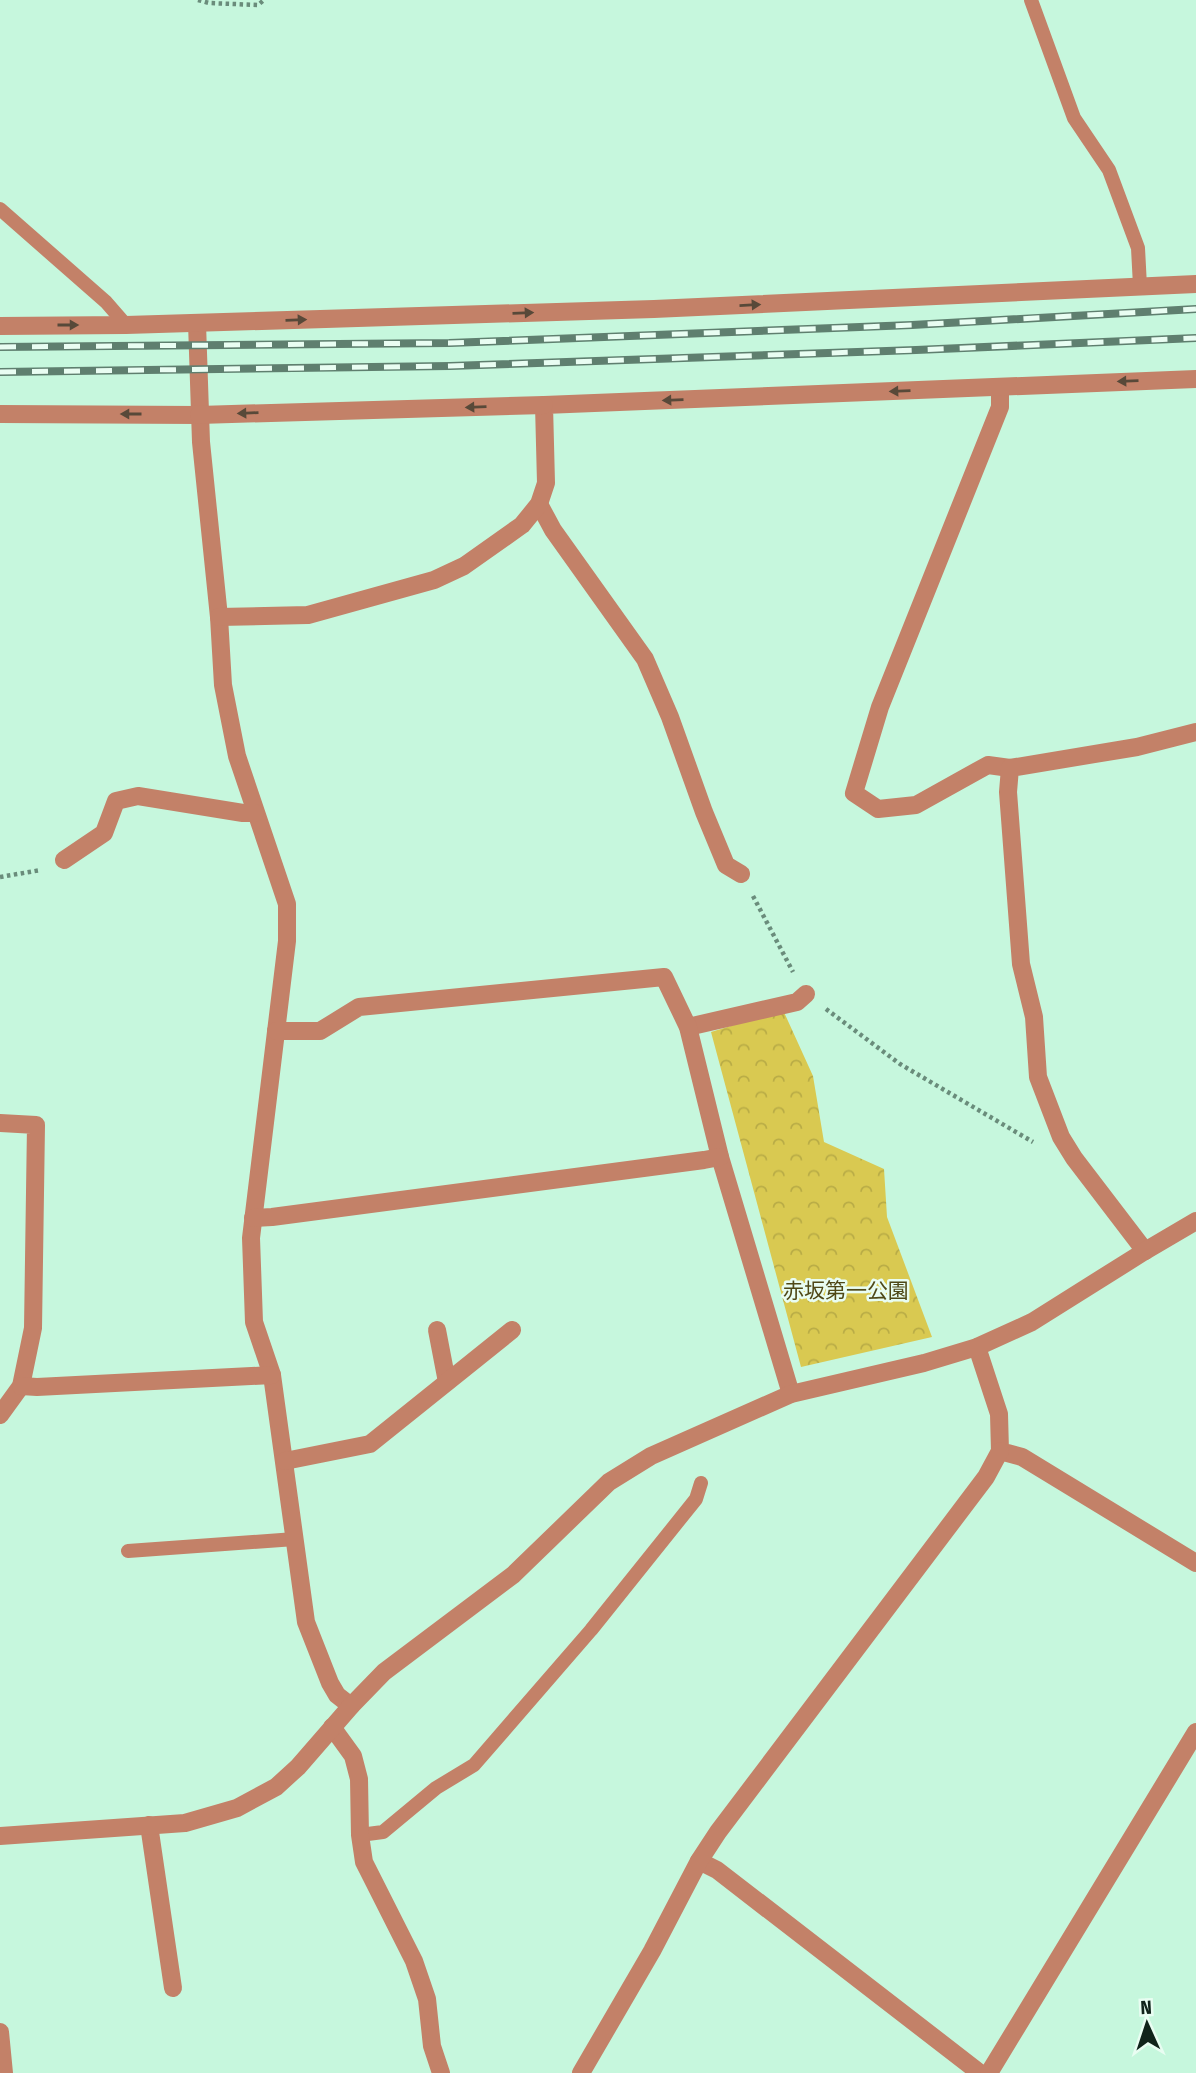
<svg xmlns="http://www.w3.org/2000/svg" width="1196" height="2073" font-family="'Fira Sans Condensed','Noto Sans JP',sans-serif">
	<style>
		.park { fill: url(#park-crowns) }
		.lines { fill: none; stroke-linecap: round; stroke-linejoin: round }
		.path { stroke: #6a8c7b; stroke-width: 4.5; stroke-dasharray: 3.5 3.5; stroke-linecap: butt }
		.service { stroke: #c38168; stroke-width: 14 }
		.minor { stroke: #c38168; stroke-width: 18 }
		.tertiary { stroke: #c38168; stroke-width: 18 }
		.rail-casing { stroke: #5f7f6f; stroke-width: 8 }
		.rail { stroke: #e9fdf2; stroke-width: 5; stroke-dasharray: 16; stroke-linecap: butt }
		.oneway { fill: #584939 }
		.labels { text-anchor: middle; stroke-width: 5; stroke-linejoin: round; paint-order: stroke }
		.park-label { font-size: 21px; fill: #4f4817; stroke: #e9fdf2 }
	</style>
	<defs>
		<pattern id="park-crowns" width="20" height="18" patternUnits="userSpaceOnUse" patternTransform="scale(1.75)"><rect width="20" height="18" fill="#d9c951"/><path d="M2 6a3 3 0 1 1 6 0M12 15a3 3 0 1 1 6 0" fill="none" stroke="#b9ac46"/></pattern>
	</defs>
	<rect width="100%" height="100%" fill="#c6f7dd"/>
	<path class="park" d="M783,1010L813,1076L824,1142L884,1169L887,1217L932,1337L801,1367L711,1032Z"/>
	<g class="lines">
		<g class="path">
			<path d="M198,0L209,3L258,5L264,0"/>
			<path d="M0,877L41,870"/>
			<path d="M753,896L793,972"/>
			<path d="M826,1009L900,1064L1033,1142"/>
		</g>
		<g class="service">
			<path d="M1031,0L1074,118L1109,170L1138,248L1140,286"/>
			<path d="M0,209L106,302L126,325"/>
			<path d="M128,1551L295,1539"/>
			<path d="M360,1835L383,1832L436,1788L474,1765L591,1630L696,1499L701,1483"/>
		</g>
		<g class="minor">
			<path d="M197,323L201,442L219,617L223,685L237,756L287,904V941L251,1238L254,1322L272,1375L306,1622L330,1683L337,1695L351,1706"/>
			<path d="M0,326L126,325L654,309L1196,284"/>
			<path d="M1000,387V407L880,707L854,793L878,809L916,805L988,765L1010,768"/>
			<path d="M0,414L199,415"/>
			<path d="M539,504L553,530L645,659L670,717L704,812L726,865L741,874"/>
			<path d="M219,617L308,615L434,580L464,566L522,525L539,504L546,483L544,405L1196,379"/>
			<path d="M64,860L104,833L116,801L138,796L243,813H255"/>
			<path d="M688,1027L797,1002L806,994"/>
			<path d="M276,1031H320L359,1007L664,977L688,1027L720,1157L791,1394"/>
			<path d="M0,1123L36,1125L33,1328L21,1386L0,1415"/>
			<path d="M253,1218L272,1217L704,1160L720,1157"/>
			<path d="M1145,1251L1074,1158L1061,1137L1038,1077L1034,1017L1021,964L1008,792L1010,768L1137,747L1196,732"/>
			<path d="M437,1330L447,1382"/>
			<path d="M977,1347L999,1414L1000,1451L1022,1457L1196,1563"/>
			<path d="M21,1386L37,1387L272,1375"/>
			<path d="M285,1461L370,1444L512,1330"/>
			<path d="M332,1727L353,1756L359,1779L360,1835L364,1862L414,1961L427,1999L432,2046L441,2073"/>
			<path d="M149,1825L173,1988"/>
			<path d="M0,1836L185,1823L237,1808L276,1787L298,1767L351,1706L384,1672L513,1575L609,1482L651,1456L791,1394L924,1363L977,1347L1032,1322L1145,1251L1196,1221"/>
			<path d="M699,1861L717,1870L980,2073"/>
			<path d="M0,2032L4,2073"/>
			<path d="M581,2073L652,1951L699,1861L718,1832L986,1477L1000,1451"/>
		</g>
		<g class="tertiary">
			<path d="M199,415L544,405"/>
			<path d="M989,2073L1196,1732"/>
		</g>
		<g class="rail-casing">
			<g id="rail">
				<path d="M0,347L449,343L912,325L1196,309"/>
				<path d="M0,372L450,366L916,350L1196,338"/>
			</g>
		</g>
		<use href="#rail" class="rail"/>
	</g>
	<defs><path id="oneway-solid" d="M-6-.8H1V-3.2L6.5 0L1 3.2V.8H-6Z" transform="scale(1.75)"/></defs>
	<g class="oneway">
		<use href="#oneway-solid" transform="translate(750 305) rotate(-3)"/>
		<use href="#oneway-solid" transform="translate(523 313) rotate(-2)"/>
		<use href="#oneway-solid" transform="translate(296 320) rotate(-2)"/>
		<use href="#oneway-solid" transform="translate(68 325)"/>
		<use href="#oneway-solid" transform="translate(1128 381) rotate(178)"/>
		<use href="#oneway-solid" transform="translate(900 391) rotate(178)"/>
		<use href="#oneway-solid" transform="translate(673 400) rotate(178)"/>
		<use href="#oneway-solid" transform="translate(476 407) rotate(178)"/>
		<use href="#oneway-solid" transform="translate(248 413) rotate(178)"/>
		<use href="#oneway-solid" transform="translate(131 414) rotate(-180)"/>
	</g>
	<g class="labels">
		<g class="park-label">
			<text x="846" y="1298">赤坂第一公園</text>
		</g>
	</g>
	<g transform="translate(1147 2024) rotate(357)" stroke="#e9fdf2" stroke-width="5" paint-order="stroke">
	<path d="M0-5L12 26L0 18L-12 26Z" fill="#10231a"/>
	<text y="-10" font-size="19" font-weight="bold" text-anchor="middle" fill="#10231a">N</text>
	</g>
</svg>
